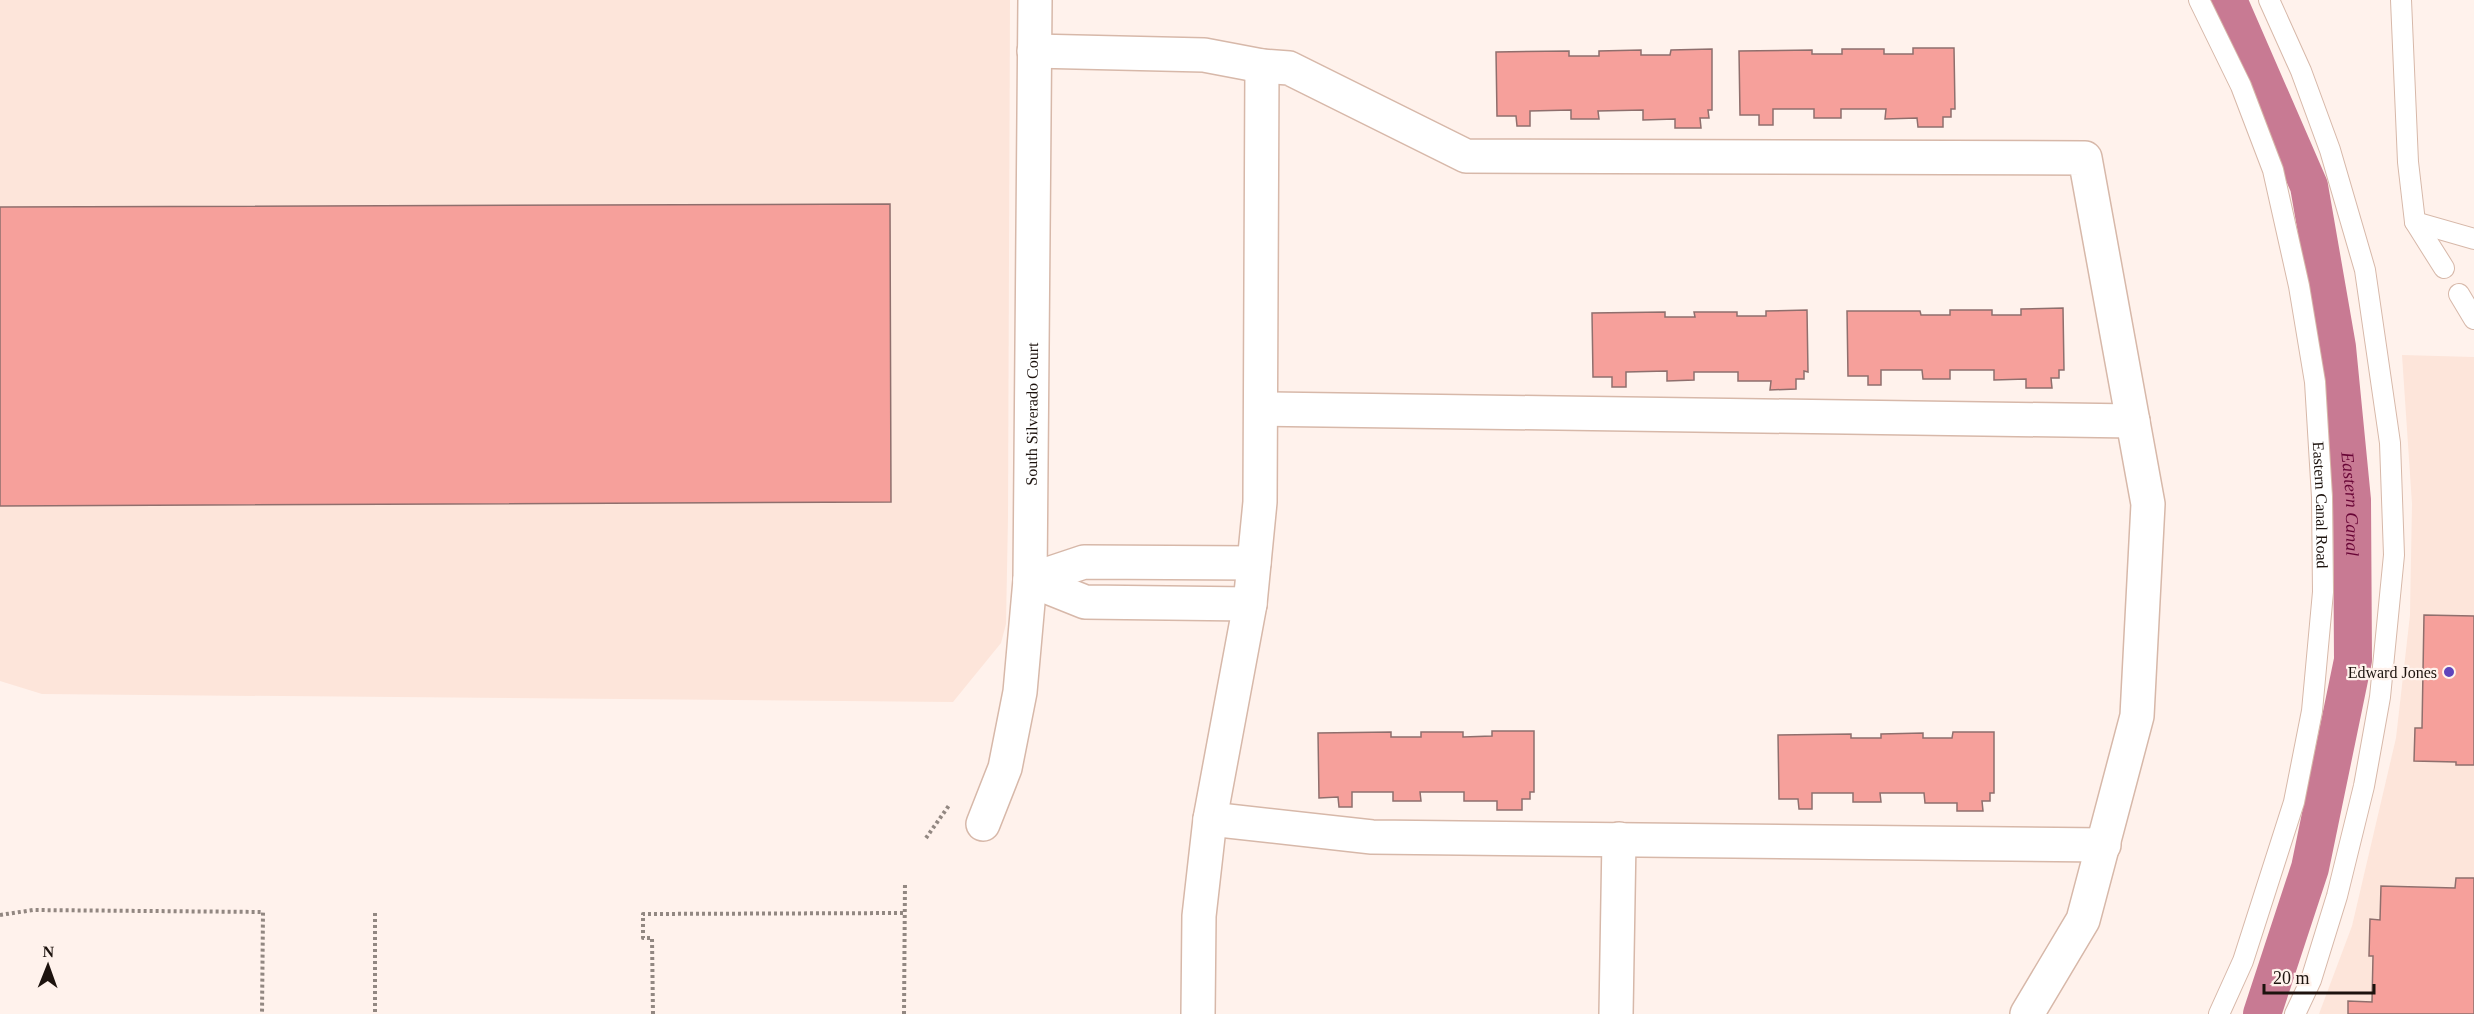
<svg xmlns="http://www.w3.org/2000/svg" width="2474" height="1014" font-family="'Times New Roman',serif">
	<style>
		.built { fill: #fde5da }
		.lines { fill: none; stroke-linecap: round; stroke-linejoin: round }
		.canal { stroke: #c87a93; stroke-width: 38 }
		.building { fill: #f6a09b; stroke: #8f6f6d; stroke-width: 1.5 }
		.lane-casing { stroke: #d7b8a9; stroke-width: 22 }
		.street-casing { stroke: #d7b8a9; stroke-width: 36 }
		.path { stroke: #928781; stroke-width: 4; stroke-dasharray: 3 3; stroke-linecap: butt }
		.lane { stroke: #fff; stroke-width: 20 }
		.street { stroke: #fff; stroke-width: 33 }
		.poi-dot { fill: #5f44bc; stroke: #fff2ec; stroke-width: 2 }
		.labels { text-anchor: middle; stroke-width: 4.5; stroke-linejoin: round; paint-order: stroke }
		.street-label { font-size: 16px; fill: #1d130e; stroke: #fff2ec }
		.poi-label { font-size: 16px; fill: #1d130e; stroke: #fff2ec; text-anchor: end }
		.water-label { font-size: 18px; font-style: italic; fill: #680536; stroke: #fff2ec }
	</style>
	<rect width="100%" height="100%" fill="#fff2ec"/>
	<g class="built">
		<path d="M0,0H1010L1008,517L1006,624L1001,643L953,702L42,694L0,681Z"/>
		<path d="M2402,355L2474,357V1014H2319L2352,926L2396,738L2410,615L2412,504Z"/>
	</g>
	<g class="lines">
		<path class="canal" id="s1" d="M2228,0L2309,186L2337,347L2352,500L2353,660L2310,868L2262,1014"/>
	</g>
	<g class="building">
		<path d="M1913,48H1954L1955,109H1951V117H1943V127H1918L1917,118L1885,119L1886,109H1841V118H1814V109H1773V125H1759V115H1740L1739,51L1812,50V54H1842V49H1884V54H1913Z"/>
		<path d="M1712,49V110H1708L1709,118H1700L1701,128H1675V119L1643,120V110L1598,111L1599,119H1571V110L1530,111V126H1517L1516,116H1497L1496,52L1569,51V56H1599V51L1641,50V55H1670L1671,50Z"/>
		<path d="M890,204L891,502L0,506V207Z"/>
		<path d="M2063,308L2064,370H2059V378H2051L2052,388H2026V379L1994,380V370H1950V379H1923L1922,370H1881V385H1868V376H1848L1847,311H1920L1921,315H1950V310H1992V315H2021V309Z"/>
		<path d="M1807,310L1808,372L1804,371V379H1796V389L1770,390L1771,381H1738V372H1694V380L1667,381V371L1626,372V387H1612V377H1593L1592,313L1665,312V317H1695L1694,312H1737V316H1766V311Z"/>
		<path d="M2424,615L2474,616V765H2456V762L2414,761L2415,728H2422Z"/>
		<path d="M1492,731H1534V792H1530V799H1522V810H1497V801H1464V792H1420L1421,801H1393V792H1352V807H1339L1338,797L1319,798L1318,733L1391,732V737H1421V732H1463V737L1492,736Z"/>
		<path d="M1953,732H1994V793H1990V801H1982L1983,811H1957V803H1925L1924,793H1880L1881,802H1853V793H1812V809H1799L1798,799H1779L1778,735L1851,734V738H1881V734L1923,733V738H1952Z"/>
		<path d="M2456,878H2474V1014H2348V1001L2372,1002L2373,956H2369L2370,919L2380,920L2381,886L2455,888Z"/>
	</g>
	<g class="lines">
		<g class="lane-casing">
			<g id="lane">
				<path id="s2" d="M2199,0L2241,86L2273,170L2299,286L2315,382L2322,497L2323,592L2312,711L2294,802L2243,961L2219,1014"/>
				<path d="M2269,0L2301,71L2330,150L2365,270L2390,443L2394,555L2380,697L2364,786L2337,896L2311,980L2295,1014"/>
				<path d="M2401,0L2408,162L2415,222L2444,268"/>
				<path d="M2415,222L2474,239"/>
				<path d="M2459,294L2474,319"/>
			</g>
		</g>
		<g class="street-casing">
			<g id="street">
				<path d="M1034,51L1204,55L1262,66L1289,68L1466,156L2085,158L2148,504L2137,716L2083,920L2027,1014"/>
				<path d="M1261,409L2133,421"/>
				<path d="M1030,580L1084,562L1254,563"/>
				<path d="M1030,580L1085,602L1250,604"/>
				<path d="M1210,819L1372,837L2104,845"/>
				<path id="s3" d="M983,824L1005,768L1020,692L1030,580L1035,0"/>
				<path d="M1198,1014L1199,916L1210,819L1250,604L1260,502L1262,66"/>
				<path d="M1616,1014L1619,839"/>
			</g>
		</g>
		<g class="path">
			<path d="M926,838L950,804"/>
			<path d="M375,913V1014"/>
			<path d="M0,915L33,910L263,912L262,1014"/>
			<path d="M653,1014L652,938H643V914L905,913"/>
			<path d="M904,1014L905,882"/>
		</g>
		<use href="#lane" class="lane"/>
		<use href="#street" class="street"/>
	</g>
	<circle class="poi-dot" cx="2449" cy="672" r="6"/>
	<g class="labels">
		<g class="street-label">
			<text dy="6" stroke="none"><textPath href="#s3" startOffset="416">South Silverado Court</textPath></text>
			<text dy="6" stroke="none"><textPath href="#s2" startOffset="525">Eastern Canal Road</textPath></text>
		</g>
		<g class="poi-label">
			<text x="2437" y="678">Edward Jones</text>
		</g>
		<g class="water-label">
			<text dy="6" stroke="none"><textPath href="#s1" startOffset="524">Eastern Canal</textPath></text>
		</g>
	</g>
	<g transform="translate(48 966) rotate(1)" stroke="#fff2ec" stroke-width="4.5" paint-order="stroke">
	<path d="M0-4.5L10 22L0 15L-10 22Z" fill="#1d130e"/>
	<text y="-9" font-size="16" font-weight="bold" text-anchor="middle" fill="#1d130e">N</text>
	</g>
	<path d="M2264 984v9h110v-9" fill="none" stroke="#1d130e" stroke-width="3"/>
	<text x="2273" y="984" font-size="18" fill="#1d130e" stroke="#fff2ec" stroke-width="4.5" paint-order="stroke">20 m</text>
</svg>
